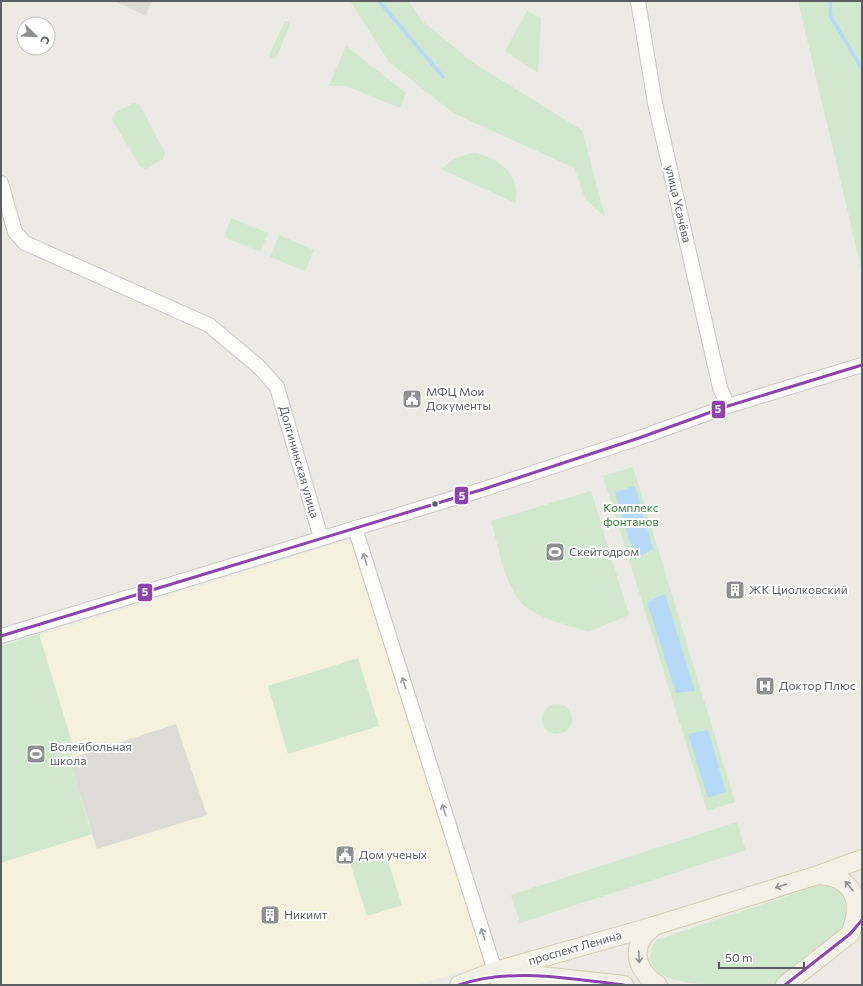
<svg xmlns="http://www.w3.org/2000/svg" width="863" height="986" font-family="Commissioner,sans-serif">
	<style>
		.commercial { fill: #f6f1dc }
		.industrial { fill: #dcdbd5 }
		.education { fill: #dcdad2 }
		.green { fill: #d1e8cf }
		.water { fill: #b6d9f7 }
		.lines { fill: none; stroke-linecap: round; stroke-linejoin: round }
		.stream { stroke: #b6d9f7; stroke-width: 3.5 }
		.minor-casing { stroke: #c7c7c5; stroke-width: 16 }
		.major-casing { stroke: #d4ccb1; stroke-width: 20 }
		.minor { stroke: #fcfcfb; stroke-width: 14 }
		.major { stroke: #f2f1e7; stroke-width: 18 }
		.bus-1-casing { stroke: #fff; stroke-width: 6 }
		.bus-1 { stroke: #8e44ad; stroke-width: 3 }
		.oneway { stroke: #9b9da0 }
		.oneway2 { stroke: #8f9191 }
		.bus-dot { fill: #5a5e63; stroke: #fff; stroke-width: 1.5 }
		.labels { text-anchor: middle; stroke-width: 4; stroke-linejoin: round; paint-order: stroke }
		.street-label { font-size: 12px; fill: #5a5e63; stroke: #fff }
		.poi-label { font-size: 12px; fill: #5a5e63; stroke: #fff; text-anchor: start }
		.park-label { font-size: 12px; fill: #308437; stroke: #fff }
		.line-badge { stroke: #fff; stroke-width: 1.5 }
		.badge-label { font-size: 11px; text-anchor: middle; font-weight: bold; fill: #fff }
	</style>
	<rect width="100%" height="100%" fill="#ebeae4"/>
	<path class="commercial" d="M344,541L357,544L486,964L416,985H1V647Z"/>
	<path class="industrial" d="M176,724L207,815L97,849L69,759Z"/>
	<path class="education" d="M114,1H152L146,16Z"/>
	<g class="green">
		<path d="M350,1H409L421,20L475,64L582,130L605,217L586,200L574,168L453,113L389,62Z"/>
		<path d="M798,1H862V272Z"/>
		<path d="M527,11L541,18L538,73L505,51Z"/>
		<path d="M285,21H288L290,25L276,58L272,59L269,55Z"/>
		<path d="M346,46L406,93L400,108L346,86H329Z"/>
		<path d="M133,103L140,105L165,153L163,159L146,169L140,166L112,120L114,113Z"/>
		<path d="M475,153C499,158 522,175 515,203L441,169C452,159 461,155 475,153Z"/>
		<path d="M231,218L268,233L260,252L224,237Z"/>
		<path d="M279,235L314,250L305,271L270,257Z"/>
		<path d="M633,467L735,802L707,811L603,476Z"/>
		<path d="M591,491L629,615L588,632C571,626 539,618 526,607C505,591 498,545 491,521Z"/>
		<path d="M39,634L74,749L69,759L92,834L1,863V646Z"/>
		<path d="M358,658L379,726L288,754L268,686Z"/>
		<circle cx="557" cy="719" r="15"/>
		<path d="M737,822L746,850L520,923L511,895Z"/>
		<path d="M384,849L402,905L367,916L349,860Z"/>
		<path d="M826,883L849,895C849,902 850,912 848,919C845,928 787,979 777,984C770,986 746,985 737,985C710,985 628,986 656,940Z"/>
	</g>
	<g class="water">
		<path d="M635,486L653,549L635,559L615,492Z"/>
		<path d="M665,594L695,691L676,693L647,602Z"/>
		<path d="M708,730L726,792L708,798L688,734Z"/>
	</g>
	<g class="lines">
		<g class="stream">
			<path d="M379,1L443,77"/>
			<path d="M830,1L831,17L862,69"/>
		</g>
		<g class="minor-casing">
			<g id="minor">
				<path d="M638,1L655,103L720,388L728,406"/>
				<path d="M1,183L15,232L25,243L209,325L257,365L277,387L321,538"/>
				<path d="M355,528L495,971"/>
				<path d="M1,636L484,489L639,438L728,406L862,365"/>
			</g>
		</g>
		<g class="major-casing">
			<g id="major">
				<path d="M821,874L862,859"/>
				<path d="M654,926C650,930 644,935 641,940C632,959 643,975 658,985"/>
				<path d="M499,979L532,975L624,985"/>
				<path d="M459,985L495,971L654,926L818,875C855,877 863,902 850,934L785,985"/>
			</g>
		</g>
		<use href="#minor" class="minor"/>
		<use href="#major" class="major"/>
		<g class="bus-1-casing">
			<g id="bus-1">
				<path d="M1,636L484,489L639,438L728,406L862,365"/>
				<path d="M459,985C512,967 570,979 624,985"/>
				<path d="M785,985L850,934L862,920"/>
			</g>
		</g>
		<use href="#bus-1" class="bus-1"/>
	</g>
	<defs><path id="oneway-shaft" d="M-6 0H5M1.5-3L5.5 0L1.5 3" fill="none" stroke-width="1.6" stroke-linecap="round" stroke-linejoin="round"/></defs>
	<g class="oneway">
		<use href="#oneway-shaft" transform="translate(365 559) rotate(-106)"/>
		<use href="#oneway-shaft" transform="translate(404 683) rotate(-107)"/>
		<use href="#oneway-shaft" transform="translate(444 810) rotate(-108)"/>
		<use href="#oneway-shaft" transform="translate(483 934) rotate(-108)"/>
	</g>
	<g class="oneway2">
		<use href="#oneway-shaft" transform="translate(781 886) rotate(163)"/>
		<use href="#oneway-shaft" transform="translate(849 886) rotate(-131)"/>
		<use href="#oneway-shaft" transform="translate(639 957) rotate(87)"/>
	</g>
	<defs>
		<g id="civic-square" transform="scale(1)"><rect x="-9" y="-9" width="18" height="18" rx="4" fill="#8d8f90" stroke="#fff"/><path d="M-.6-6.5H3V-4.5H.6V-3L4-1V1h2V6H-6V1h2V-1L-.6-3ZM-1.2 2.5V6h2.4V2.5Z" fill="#fff"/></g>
		<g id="stadium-square" transform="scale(1)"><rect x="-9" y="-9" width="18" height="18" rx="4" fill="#8d8f90" stroke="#fff"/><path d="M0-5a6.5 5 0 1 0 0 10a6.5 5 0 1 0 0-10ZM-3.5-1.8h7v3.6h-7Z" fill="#fff"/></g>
		<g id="building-square" transform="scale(1)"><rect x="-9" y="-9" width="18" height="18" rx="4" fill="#8d8f90" stroke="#fff"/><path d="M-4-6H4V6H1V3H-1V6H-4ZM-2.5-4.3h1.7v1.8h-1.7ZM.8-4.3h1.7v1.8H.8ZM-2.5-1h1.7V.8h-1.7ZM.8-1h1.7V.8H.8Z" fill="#fff"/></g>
		<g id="hospital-square" transform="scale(1)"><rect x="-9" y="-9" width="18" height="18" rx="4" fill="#8d8f90" stroke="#fff"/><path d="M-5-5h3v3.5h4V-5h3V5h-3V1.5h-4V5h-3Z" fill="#fff"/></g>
	</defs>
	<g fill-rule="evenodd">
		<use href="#civic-square" x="412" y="399"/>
		<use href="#stadium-square" x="555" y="552"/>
		<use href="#building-square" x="735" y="590"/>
		<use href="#hospital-square" x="765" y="686"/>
		<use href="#stadium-square" x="36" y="754"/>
		<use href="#civic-square" x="345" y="855"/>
		<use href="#building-square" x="270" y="915"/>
	</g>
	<circle class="bus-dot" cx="435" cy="504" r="3.5"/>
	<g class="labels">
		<g class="street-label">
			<text transform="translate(678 204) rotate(77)" y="4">улица Усачёва</text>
			<text transform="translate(299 462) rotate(74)" y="4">Долгининская улица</text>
			<text transform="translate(575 948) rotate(-16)" y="4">проспект Ленина</text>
		</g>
		<g class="poi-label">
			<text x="426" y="396">МФЦ Мои<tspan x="426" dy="14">Документы</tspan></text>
			<text x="569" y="556">Скейтодром</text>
			<text x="749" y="594">ЖК Циолковский</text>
			<text x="779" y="690">Доктор Плюс</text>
			<text x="50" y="751">Волейбольная<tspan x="50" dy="14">школа</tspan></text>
			<text x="359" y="859">Дом ученых</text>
			<text x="284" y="919">Никимт</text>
		</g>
		<g class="park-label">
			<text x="631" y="512">Комплекс<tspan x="631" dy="14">фонтанов</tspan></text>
		</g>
	</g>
	<g class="line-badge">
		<rect x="711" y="400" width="15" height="19" rx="4" fill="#8e44ad"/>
		<rect x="454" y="486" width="15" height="19" rx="4" fill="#8e44ad"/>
		<rect x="137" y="583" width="16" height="19" rx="4" fill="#8e44ad"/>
	</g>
	<g class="badge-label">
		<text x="718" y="413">5</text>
		<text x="462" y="500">5</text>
		<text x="145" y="596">5</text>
	</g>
	<rect width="863" height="986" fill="none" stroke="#5a5e63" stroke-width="4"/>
	<g transform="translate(36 36) rotate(113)"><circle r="19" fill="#ffffff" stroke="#bdbfc1"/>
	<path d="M0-3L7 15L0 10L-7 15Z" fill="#8d8f90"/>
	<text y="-6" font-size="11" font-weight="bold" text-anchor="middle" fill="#5a5e63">С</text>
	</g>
	<path d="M719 962v6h85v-6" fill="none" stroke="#5a5e63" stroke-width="2"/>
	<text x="725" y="962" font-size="12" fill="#5a5e63" stroke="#ffffff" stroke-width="3" paint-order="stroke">50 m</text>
</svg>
